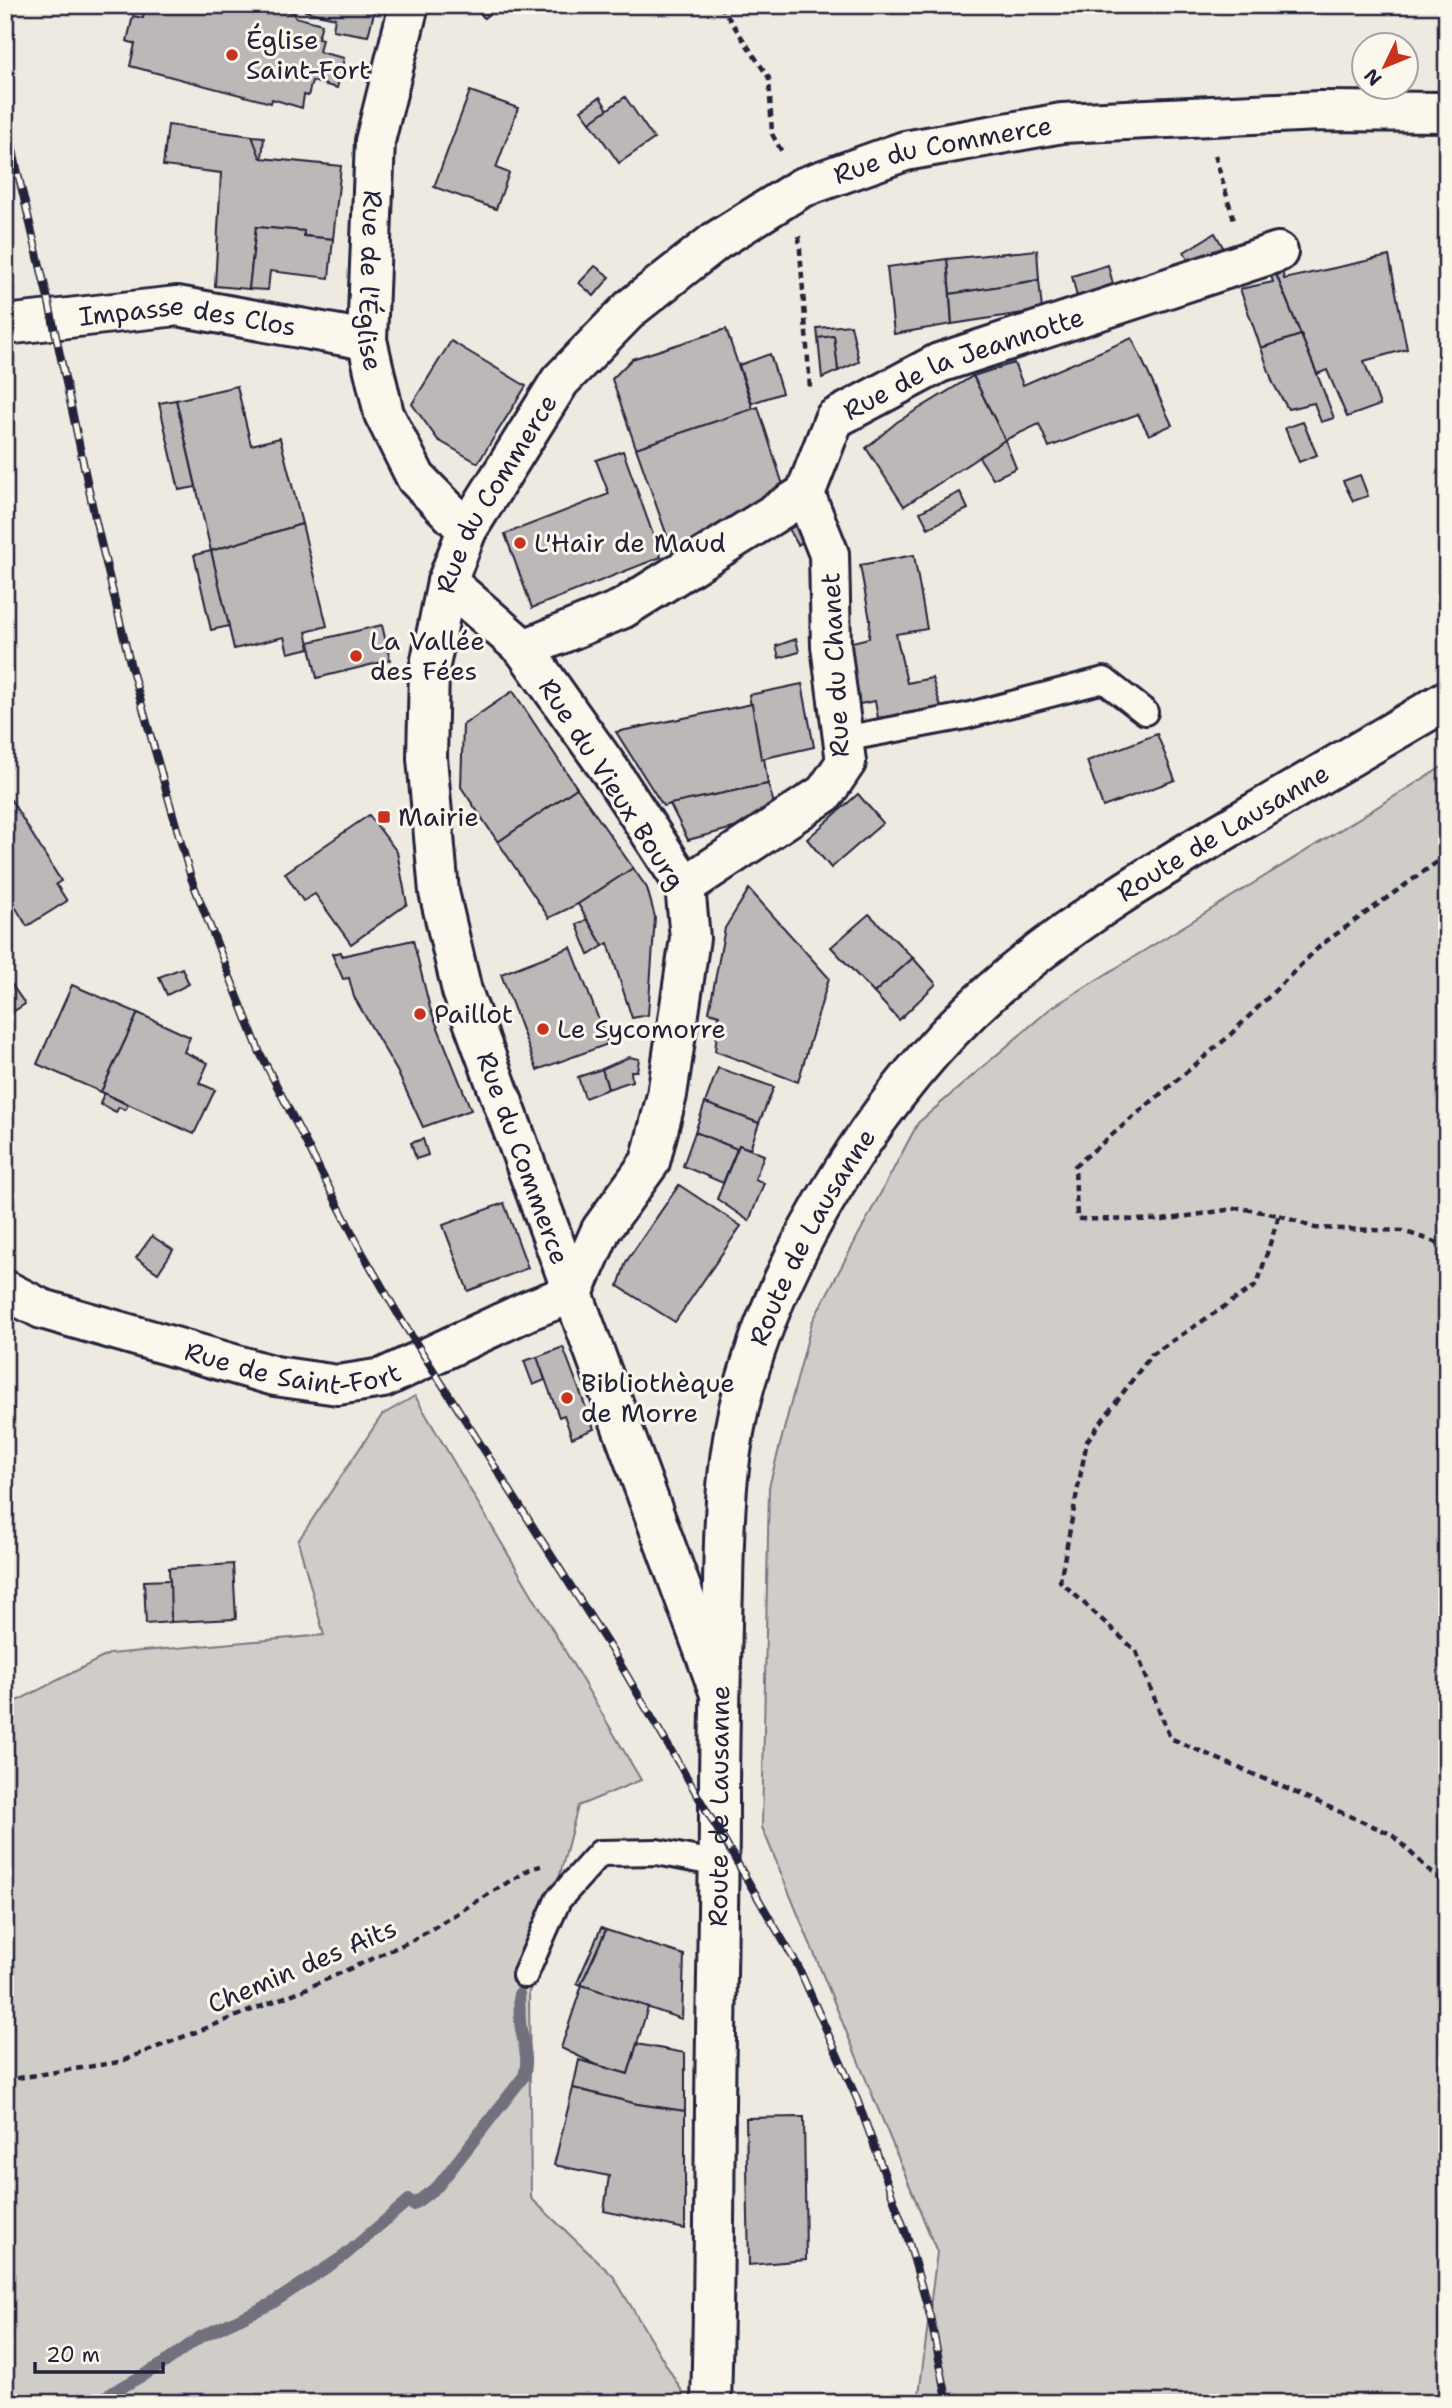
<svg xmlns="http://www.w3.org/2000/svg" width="1452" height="2408" font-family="'Shantell Sans',sans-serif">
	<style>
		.green { fill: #d0cdc9; stroke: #797882; stroke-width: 2 }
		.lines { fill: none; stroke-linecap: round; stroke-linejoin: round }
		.stream { stroke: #716f7c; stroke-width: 12 }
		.building { fill: #bcb8b8; stroke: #22223b; stroke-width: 2 }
		.service-casing { stroke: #22223b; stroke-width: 30 }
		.minor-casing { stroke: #22223b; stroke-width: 44 }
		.tertiary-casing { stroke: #22223b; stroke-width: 44 }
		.secondary-casing { stroke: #22223b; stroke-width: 44 }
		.path { stroke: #22223b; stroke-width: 4.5; stroke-dasharray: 7 5; stroke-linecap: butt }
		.service { stroke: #fbf7ec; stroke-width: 24 }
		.minor { stroke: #fbf7ec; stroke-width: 38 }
		.tertiary { stroke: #fbf7ec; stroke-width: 38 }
		.secondary { stroke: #fbf7ec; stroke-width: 38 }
		.rail-casing { stroke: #22223b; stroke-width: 8 }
		.rail { stroke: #fbf7ec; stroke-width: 5; stroke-dasharray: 16; stroke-linecap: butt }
		.poi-dot { fill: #c8321e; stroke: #fbf7ec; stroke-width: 2.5 }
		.labels { text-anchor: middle; stroke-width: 6; stroke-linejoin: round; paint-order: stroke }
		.poi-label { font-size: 26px; fill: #22223b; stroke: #fbf7ec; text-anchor: start }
		.street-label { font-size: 26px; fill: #22223b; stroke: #fbf7ec }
	</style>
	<rect width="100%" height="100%" fill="#eeeae2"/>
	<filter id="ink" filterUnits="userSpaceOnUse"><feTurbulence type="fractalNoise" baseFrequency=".0143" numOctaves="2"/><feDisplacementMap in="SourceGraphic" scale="14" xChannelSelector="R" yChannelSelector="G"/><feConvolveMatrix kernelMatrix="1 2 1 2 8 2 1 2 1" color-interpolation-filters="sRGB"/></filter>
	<g filter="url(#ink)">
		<g class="green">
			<path d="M1447,764V2403H918L937,2252L762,1827L769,1487L812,1322L918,1123L1051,1008Z"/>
			<path d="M415,1396L641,1780L578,1806L529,1993L531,2198L613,2276L683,2393L681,2403H5V1707L109,1654L324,1635L298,1541L382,1415Z"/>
		</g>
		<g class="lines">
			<path class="stream" d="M94,2403L163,2364L200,2337L271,2304L344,2256L409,2200L413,2205L438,2186L524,2076C529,2061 524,2045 521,2029C519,2019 520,2006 519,1994"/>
		</g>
		<g class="building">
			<path d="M145,5H264L295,13V17L322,24L318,38L322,39L319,52L344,58L337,88L312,81L308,96L304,95L302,108L272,99L271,103L130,66L135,44L127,41L133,16L143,18Z"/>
			<path d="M306,5H376L368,36L333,30L335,18L305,11Z"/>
			<path d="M474,5H500L484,18Z"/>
			<path d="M815,5H854L855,10L816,13Z"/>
			<path d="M470,91L518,108L496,168L509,173L496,209L434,187Z"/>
			<path d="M600,97L608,110L590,122L581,110Z"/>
			<path d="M625,97L654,139L619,163L590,122Z"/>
			<path d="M168,125L252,136L262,158L341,166L333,239L304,236V231L256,227L249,289L215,286L221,173L163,166Z"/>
			<path d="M252,136L264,137L262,158L260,157Z"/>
			<path d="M256,227L304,231V236L333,239L329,278L270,271L268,290L249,289Z"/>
			<path d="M1215,233L1224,249L1193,268L1184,252Z"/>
			<path d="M1037,250L1039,280L950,294L947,259Z"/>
			<path d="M1389,256L1407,349L1364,361L1380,405L1347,417L1327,370L1317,374L1275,272L1282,270L1284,279Z"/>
			<path d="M947,259L952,324L894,334L887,267Z"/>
			<path d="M1108,265L1113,284L1077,297L1072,276Z"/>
			<path d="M595,266L610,277L594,296L579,283Z"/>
			<path d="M1270,272H1275L1301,335L1261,348L1240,289L1273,282Z"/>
			<path d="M1039,280L1042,310L952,324L950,294Z"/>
			<path d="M851,325L859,362L838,371L834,336L818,338L817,328Z"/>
			<path d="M726,329L753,409L636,448L612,379L632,359Z"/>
			<path d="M1301,335L1317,374L1334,418L1321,422L1314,403L1288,409L1273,383L1261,348Z"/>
			<path d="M834,336L838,371L822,378L818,338Z"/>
			<path d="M1132,338L1172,425L1149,435L1138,414L1049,447L1039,424L1005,440L973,376L1014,363L1023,385Z"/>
			<path d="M451,341L526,386L478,463L438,440L412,404Z"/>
			<path d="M770,354L782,393L752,403L739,365Z"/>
			<path d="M973,376L1005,440L904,506L866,448L897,422Z"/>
			<path d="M237,386L251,445L280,438L302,524L211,551L176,400Z"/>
			<path d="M176,400L196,487L179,490L159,403Z"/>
			<path d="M758,407L783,485L765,505L672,550L636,448Z"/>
			<path d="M1303,422L1317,455L1299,462L1285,428Z"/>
			<path d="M1005,440L1016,468L993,479L979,457Z"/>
			<path d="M623,451L661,557L532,608L505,534L609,494L596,460Z"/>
			<path d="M1360,475L1368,496L1353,501L1343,481Z"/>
			<path d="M960,492L968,509L928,528L920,512Z"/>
			<path d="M802,522L811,536L798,545L789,529Z"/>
			<path d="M302,524L327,626L306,632L310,648L288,653L284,637L234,649L211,551Z"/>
			<path d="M211,551L229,626L211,630L194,555Z"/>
			<path d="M914,555L927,629L896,634L907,683L932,678L941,707L878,718L875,701L855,705L844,644L869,638L870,620L860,565Z"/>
			<path d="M382,625L390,660L317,678L309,642Z"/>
			<path d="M796,639L799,652L779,658L776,646Z"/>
			<path d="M802,684L814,747L761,759L749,695Z"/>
			<path d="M513,691L577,788L498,842L461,787L463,725Z"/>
			<path d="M752,704L761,759L764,758L768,784L663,806L616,732Z"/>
			<path d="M1157,734L1175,780L1103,807L1087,761Z"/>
			<path d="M768,784L776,810L737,827L688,840L670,804Z"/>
			<path d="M577,788L633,868L578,904L549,918L498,842Z"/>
			<path d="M858,794L883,823L831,868L807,839Z"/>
			<path d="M11,800L61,881L56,884L67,901L27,926L16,908L12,910L5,899V804Z"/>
			<path d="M369,815L397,852L407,904L351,944L315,894L303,901L285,873Z"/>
			<path d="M633,868L647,888L655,917L648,1015L632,1018L608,943L603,946L578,904Z"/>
			<path d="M749,889L829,978L798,1082L715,1051L719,1015L709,1012L725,928Z"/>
			<path d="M869,914L913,958L874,993L831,947Z"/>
			<path d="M587,919L603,946L589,955L577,925Z"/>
			<path d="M413,940L430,1008L471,1110L423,1127L397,1071L354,997L349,978L343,979L332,954L341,952L342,956Z"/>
			<path d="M571,947L608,1044L537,1070L501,974Z"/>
			<path d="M913,958L936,984L899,1020L874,993Z"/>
			<path d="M182,968L189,984L167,995L159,977Z"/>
			<path d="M5,975L25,1004L5,1017Z"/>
			<path d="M72,985L138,1013L101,1092L37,1064Z"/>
			<path d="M138,1013L190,1037L184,1052L208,1063L199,1083L215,1090L194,1134L101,1092Z"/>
			<path d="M629,1057L639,1059L637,1071H631L632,1081L608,1089L602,1069Z"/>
			<path d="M718,1068L774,1087L759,1123L705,1103Z"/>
			<path d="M602,1069L608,1089L585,1098L578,1077Z"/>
			<path d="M104,1093L128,1105L125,1110L119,1107L116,1112L100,1104Z"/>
			<path d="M705,1103L759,1123L750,1149L739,1145L737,1149L695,1132Z"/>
			<path d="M695,1132L737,1149L723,1183L683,1166Z"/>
			<path d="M423,1139L428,1155L416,1159L411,1143Z"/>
			<path d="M739,1145L764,1155L755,1179L764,1183L749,1221L717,1199Z"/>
			<path d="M679,1185L741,1226L675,1322L618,1286L626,1262Z"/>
			<path d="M504,1203L528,1268L468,1291L443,1225Z"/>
			<path d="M152,1236L173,1250L158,1273L136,1258Z"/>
			<path d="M563,1347L594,1429L572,1438L564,1415L559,1417L537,1357Z"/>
			<path d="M537,1357L545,1380L533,1385L524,1361Z"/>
			<path d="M233,1564L236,1619L171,1622L169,1568Z"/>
			<path d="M170,1580L171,1622L146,1624L144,1581Z"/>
			<path d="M601,1928L606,1930L581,1985L577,1983Z"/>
			<path d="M606,1930L684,1955L682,2019L581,1985Z"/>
			<path d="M582,1985L648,2007L628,2074L597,2065L561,2048Z"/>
			<path d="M637,2044L685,2053V2111L637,2104L573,2088L579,2060L628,2074Z"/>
			<path d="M573,2088L637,2104L685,2111V2229L604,2211L609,2176L554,2165Z"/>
			<path d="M804,2117L806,2260L749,2265L746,2118Z"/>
			<path d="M874,2395V2403H789V2397Z"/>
		</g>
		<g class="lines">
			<g class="service-casing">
				<g id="service">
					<path d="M843,739L966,716L1104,680L1145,712"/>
					<path d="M525,1975L558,1900L600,1853L657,1852L719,1864"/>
				</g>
			</g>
			<g class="minor-casing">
				<g id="minor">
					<path id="s1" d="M409,5L375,141L367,340L384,414L416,478L467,530"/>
					<path id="s2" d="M5,325L177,306L367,340"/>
					<path id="s3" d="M524,649L622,609L805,494L834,419L939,363L1278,252"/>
					<path d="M685,886L825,793L846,762L831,646L829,554L805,494"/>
					<path id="s4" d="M5,1290L42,1309L275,1376L338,1385L383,1378L529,1310L573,1293L601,1230L650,1162L667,1095L690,938L685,886L611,772L524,649L447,582"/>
				</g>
			</g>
			<g class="tertiary-casing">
				<g id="tertiary">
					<path id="s5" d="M720,1694L462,991L439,892L427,758L429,670L447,582L467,530L560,381L631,308L716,241L801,188L905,151L1062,123L1319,111L1447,112"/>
				</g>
			</g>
			<g class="secondary-casing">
				<g id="secondary">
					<path id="s6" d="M711,2403C714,2304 714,2205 715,2107C716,2005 719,1903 719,1801C719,1729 721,1658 723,1586C724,1518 726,1450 745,1384C784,1245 884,1087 992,991C1069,923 1156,871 1244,819C1312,779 1379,740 1447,700"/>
				</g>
			</g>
			<g class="path">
				<path d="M720,5L769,78L772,134L782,152"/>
				<path d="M1215,155L1235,224"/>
				<path d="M799,236L810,388"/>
				<path d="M1447,855L1321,945L1227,1038L1075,1166L1077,1219L1163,1220L1239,1208L1279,1215L1257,1285L1151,1355L1087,1441L1060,1581L1136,1651L1170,1738L1391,1834L1447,1887"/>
				<path d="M1279,1215L1315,1228L1403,1231L1447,1246"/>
				<path d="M5,2080L119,2062L303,1990L413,1940L530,1869L541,1866"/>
			</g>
			<use href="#service" class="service"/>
			<use href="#minor" class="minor"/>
			<use href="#tertiary" class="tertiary"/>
			<use href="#secondary" class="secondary"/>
			<g class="rail-casing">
				<path id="rail" d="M5,111L19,178L49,303L95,518L130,663L191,878L260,1053L362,1252L402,1321L616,1657L798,1966L857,2099L907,2236L930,2316L948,2403"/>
			</g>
			<use href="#rail" class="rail"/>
		</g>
	</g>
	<g class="poi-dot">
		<circle cx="232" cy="55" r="7"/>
		<circle cx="520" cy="543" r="7"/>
		<circle cx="356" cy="656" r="7"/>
		<rect x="377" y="810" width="14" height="14" rx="3.5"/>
		<circle cx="420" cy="1014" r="7"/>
		<circle cx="543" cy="1029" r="7"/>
		<circle cx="567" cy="1398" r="7"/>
	</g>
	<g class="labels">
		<g class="poi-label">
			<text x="246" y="49">Église<tspan x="246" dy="30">Saint-Fort</tspan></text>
			<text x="534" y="552">L'Hair de Maud</text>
			<text x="370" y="650">La Vallée<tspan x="370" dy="30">des Fées</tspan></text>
			<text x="398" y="826">Mairie</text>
			<text x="434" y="1023">Paillot</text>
			<text x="557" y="1038">Le Sycomorre</text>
			<text x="581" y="1392">Bibliothèque<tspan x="581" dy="30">de Morre</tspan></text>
		</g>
		<g class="street-label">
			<text dy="9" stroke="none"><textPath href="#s5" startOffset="1852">Rue du Commerce</textPath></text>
			<text dy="9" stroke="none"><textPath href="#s1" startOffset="280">Rue de l'Église</textPath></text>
			<text dy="9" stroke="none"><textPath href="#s2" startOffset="184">Impasse des Clos</textPath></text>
			<text dy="9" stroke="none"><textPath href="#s3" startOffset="544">Rue de la Jeannotte</textPath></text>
			<text dy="9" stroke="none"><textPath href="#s5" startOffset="1264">Rue du Commerce</textPath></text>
			<text transform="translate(835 665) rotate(-93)" y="9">Rue du Chanet</text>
			<text transform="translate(612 784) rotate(57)" y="9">Rue du Vieux Bourg</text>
			<text dy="9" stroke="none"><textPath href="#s6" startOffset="1771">Route de Lausanne</textPath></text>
			<text transform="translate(523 1158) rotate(70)" y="9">Rue du Commerce</text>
			<text dy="9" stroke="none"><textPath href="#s6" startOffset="1183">Route de Lausanne</textPath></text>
			<text dy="9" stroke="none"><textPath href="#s4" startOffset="301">Rue de Saint-Fort</textPath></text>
			<text dy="9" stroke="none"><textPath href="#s6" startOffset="597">Route de Lausanne</textPath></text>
			<text transform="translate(302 1966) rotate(-23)" y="9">Chemin des Aits</text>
		</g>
	</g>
	<rect width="1452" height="2408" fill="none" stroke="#fbf7ec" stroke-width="28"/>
	<rect x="14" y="14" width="1424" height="2380" fill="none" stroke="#22223b" stroke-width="2.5" filter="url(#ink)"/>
	<g transform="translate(1385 66) rotate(227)"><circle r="33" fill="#fbf7ec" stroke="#a4a2a5" stroke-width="2"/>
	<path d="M0-5L12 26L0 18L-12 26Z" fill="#c8321e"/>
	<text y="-10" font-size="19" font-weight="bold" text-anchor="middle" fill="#22223b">N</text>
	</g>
	<path d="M35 2362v10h128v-10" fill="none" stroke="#22223b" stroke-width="3.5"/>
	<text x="46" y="2362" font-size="21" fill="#22223b" stroke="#fbf7ec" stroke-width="5" paint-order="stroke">20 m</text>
</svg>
